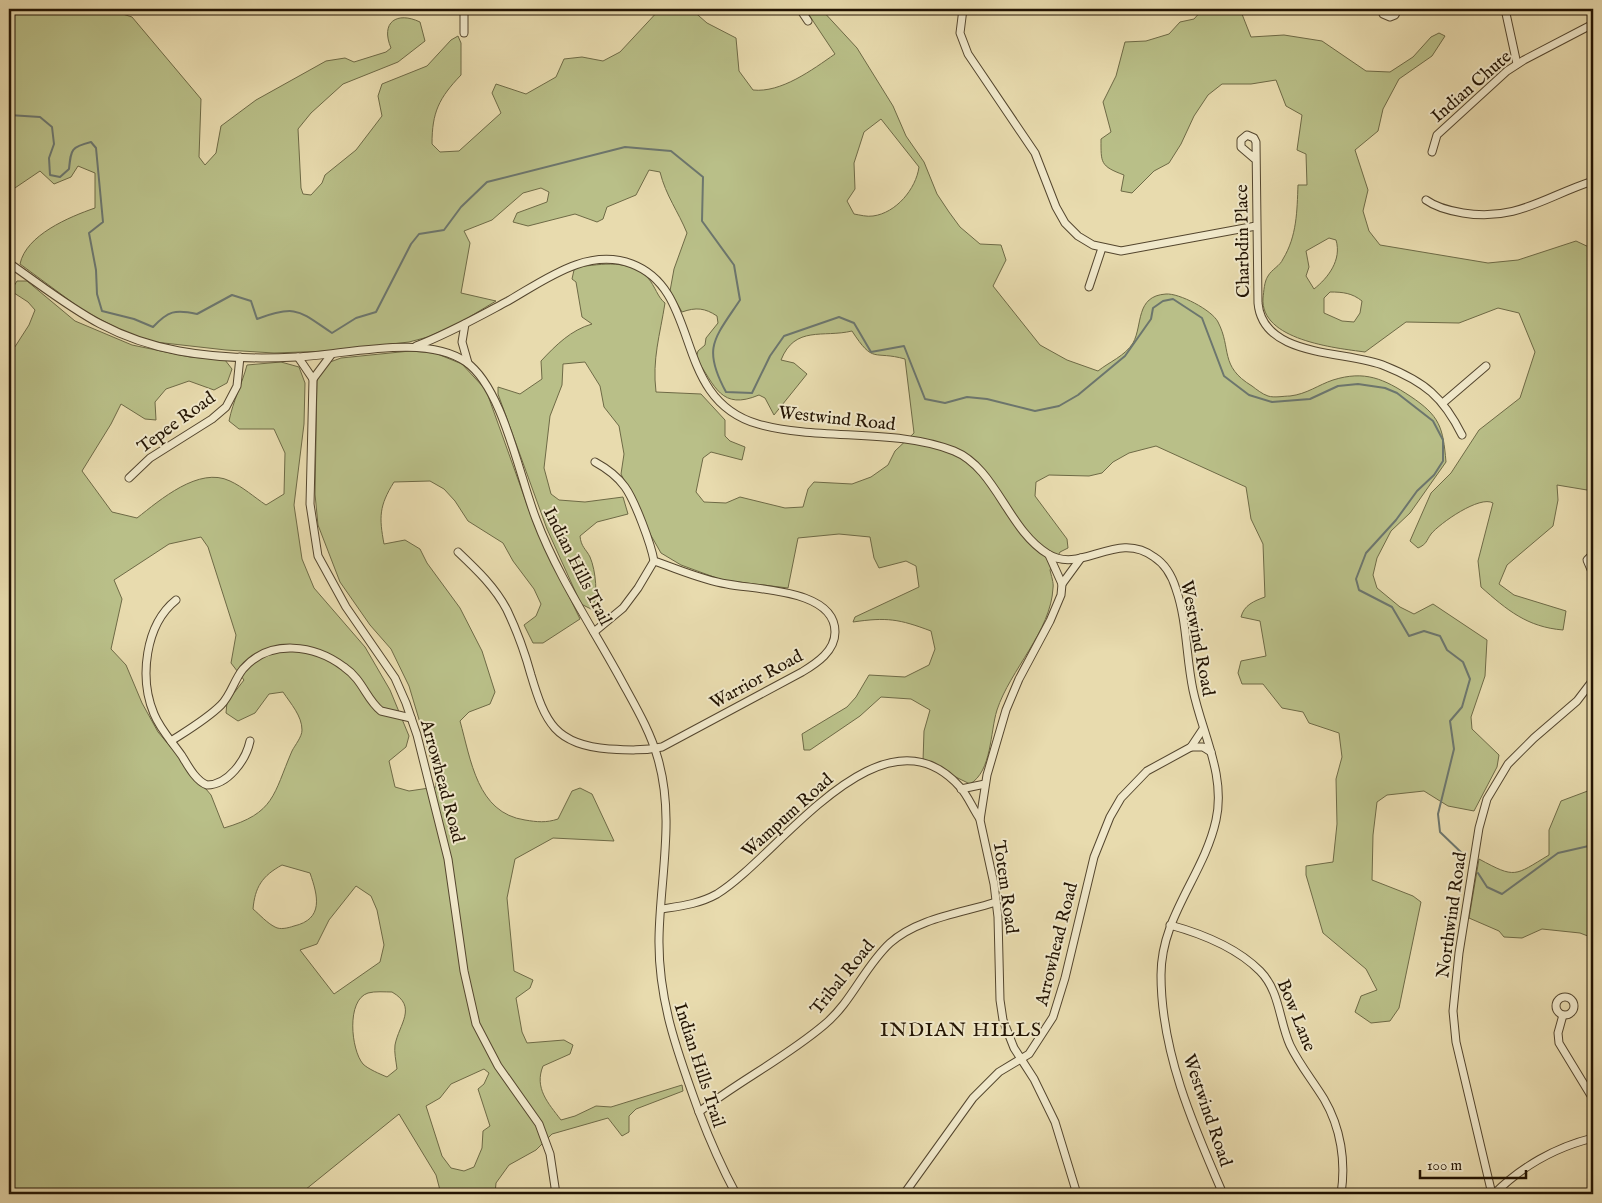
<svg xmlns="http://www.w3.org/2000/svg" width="1602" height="1203" font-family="'IM FELL English',serif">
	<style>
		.green { fill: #b9bf88; stroke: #6e6a46; fill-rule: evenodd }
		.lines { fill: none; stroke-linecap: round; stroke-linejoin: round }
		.stream { stroke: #6c766e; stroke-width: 2 }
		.minor-casing { stroke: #54462e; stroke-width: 9 }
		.minor { stroke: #f0e8ca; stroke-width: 7 }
		.labels { text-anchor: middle; stroke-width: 4; stroke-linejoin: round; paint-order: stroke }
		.street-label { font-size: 18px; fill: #231403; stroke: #f0e8ca }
		.quarter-label { font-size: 20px; letter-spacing: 1px; fill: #231403; stroke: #f0e8ca }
	</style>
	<rect width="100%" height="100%" fill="#e8dbae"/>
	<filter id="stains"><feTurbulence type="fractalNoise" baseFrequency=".004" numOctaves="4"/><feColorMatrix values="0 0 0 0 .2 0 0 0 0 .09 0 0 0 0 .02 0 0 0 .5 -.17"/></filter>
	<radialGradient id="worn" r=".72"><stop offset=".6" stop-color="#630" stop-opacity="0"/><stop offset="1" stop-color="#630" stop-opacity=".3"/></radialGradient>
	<g class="green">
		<path d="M9,9H107L132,17L201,99L199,157L205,165L216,153L221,126L256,100L326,61L345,58L354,62L386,52L391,48C380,22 397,11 420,22L425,41L398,62L343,84L311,113L298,129L301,188L303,194L311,195L322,183L325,175L356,150L382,116L378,96L382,84L427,66L451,40L458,36L461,43V75C439,98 432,112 432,144L440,152L459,151L501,113L492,93L496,84L526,94L556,77L564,59L582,57L603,61L620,52L660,9H691L707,23L736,38L739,71L753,90C781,93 812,70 835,54L805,9H821L857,48L893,106L906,136L924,162L937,194L949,212L960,227L980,244L1001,245L1006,260L993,286L1040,345L1067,360L1098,371C1109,362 1125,356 1133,343C1143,325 1135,296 1166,294C1179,293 1212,310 1218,322C1232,349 1219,366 1252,386C1256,389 1262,394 1268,396C1274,398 1284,396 1290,396C1307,394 1318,385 1333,380C1365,370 1384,379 1410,396C1440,416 1443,427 1446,462L1410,513L1391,531L1377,558L1373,575L1377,588L1400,607L1414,614L1433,604L1487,640L1485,676L1471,717L1472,729L1499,755L1497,767L1474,811L1448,806L1424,791L1387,795L1377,802L1373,835L1372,880L1413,896L1421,902L1399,1008L1390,1021L1371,1023L1355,1012L1361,996L1377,990L1366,969L1323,933L1306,875V866L1333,862L1337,824L1336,779L1342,757L1339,733L1309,723L1303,712L1282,708L1263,684H1242L1238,673L1241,661L1266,656L1260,621L1241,617C1244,605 1254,601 1265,597L1263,544L1251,519L1246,487L1156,446L1129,453L1113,462L1102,473L1089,476L1049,475L1036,482L1035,496L1067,539L1068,548L1060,552L1050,570C1051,575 1054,583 1053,588C1051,631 1010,670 997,710C990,732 992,771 970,784L923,761L924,731L930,710L911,699L881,697L860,716L810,750H804L802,734L847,707L856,697L869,675L905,677L929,665L935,649L931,631C899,619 887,617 853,622L855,617L919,587L916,566L906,561L879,568L874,558L870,537L839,534L798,538L788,588L722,580L681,565L661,553L645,525L621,474L624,454L619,426L604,407L600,386L585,362L563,364L562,385L550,416L544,468L551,494L559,500L585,502L623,497L628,514L597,522L580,536C581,547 586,549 590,557C596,571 598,596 593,610L581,604L547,529L498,394V387L520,394L542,379L541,361C556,345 571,330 592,324L582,317L576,282L572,279L574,270L578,267C602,264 630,259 648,278C655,286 658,298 665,303C660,335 652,359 656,392L701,394L725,420V436L730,441L745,447L742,460L711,452L703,458L696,492L704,502L726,503L740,497L785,508L803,507L808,489L814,482L852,484L871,477L888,465L895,451L914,433L905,359C873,350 874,365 852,331C823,338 795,325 781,360L794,363L807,374L774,415L765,398L759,395C721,411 715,386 696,358L698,351L705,345L706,338L718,323L717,316C705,308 696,307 682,312L670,291L674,269L687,233C678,211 666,196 660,172L649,170L636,195L607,207L603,219L597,222L575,214L528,226L513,222L517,213L547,202L549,192L541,188L523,193L492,220L464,231L470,243L461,293L496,301L461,322L428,337L409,342L330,351L274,353L226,350L155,342L127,333L84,311L20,264C26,235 69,217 95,208V173L78,166L71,177L54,184L40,171L9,192ZM881,119L919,167C916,189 896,213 873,216C867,217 860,215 854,214L847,201L855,189L854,163L864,132Z"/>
		<path d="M1203,9H1240L1251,37L1284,35L1322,41L1366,71L1390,72L1413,57L1431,37L1439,33L1445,36L1432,56L1399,79L1383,109L1378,131L1355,150L1368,190L1363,211L1369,231L1380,245L1488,263L1518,260L1576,241L1593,249V491L1557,485L1558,500L1553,526L1507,565L1499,584L1514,595L1566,611L1563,630C1527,627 1507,610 1481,587L1478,561L1493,503C1480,495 1440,523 1431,534C1426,541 1427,544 1418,548L1410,541L1431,493L1451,473L1479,430L1520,398L1535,352L1519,313L1498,308L1459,323L1406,322L1365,352C1335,348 1260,340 1263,298C1264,291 1264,282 1268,276C1272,269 1280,266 1283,259C1297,236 1297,211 1298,185H1307L1306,154L1297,150L1302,115L1286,106L1276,80L1251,84H1222L1208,95L1194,116L1181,144L1169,163L1154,171L1132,193L1121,191L1124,175C1100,166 1101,163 1101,139L1111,132L1103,102L1116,76L1125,42L1146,41L1169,34L1180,22L1194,19ZM1329,238L1336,240C1342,260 1328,278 1314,289L1306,276L1309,267L1306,251ZM1330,292C1343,292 1352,293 1362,301L1360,313L1354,322L1342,321L1324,313V298Z"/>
		<path d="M17,281H27L75,321L132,345L190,357L225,360L232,369L227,383L214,390L189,381L166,389L155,402L156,420L145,419L121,404L111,424L82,471L112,512L137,518C160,500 199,466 230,481C243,487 254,497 266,505L284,494L285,453L274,429H239L229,421C233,401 242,384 247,365L281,362L299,367L305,383L304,424L294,505L302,559L314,588L365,647L390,690L409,736L406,747L389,761L395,787L409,791L436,787V776L409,686L391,649L370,625L340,582L318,525L315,494L317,379L321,371L330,362L341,358L410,351L435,353L462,364L486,390L534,524L580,619L543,643H533L524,625L536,616L541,604L534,589L513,561L503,543L468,521L455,501L444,489L430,481L394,482C379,506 379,517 384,544L405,540L420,549L427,563L460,608L482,651L495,692L490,704L469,712L460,721C471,760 477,813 525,820C537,822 546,823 558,819L572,791L580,788L592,794L614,841L553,838L515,859L507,898L514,971L533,980L530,988L516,998L522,1032L527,1043L564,1040L573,1045L570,1054L543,1066C534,1088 548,1103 561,1120L575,1116L596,1106L611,1107L682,1085L683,1091L636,1109L629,1116V1132L622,1136L608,1118L552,1134L536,1150L509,1165L496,1183L495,1194H441L436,1175L399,1114L300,1194H9V356L29,325L35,310L28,302L11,291ZM201,537L208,547L236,635L231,663L244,680L227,702L226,713L238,721L255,713L269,694L283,692C291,704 302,716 302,730C302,737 295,745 292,751C273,795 275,813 224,828L211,795L158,732L142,703L126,665L111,649L122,599L114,580L169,544ZM282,865L310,873C318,896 324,919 294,926C288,928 280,930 275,927C267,923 260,915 253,909C255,887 262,876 282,865ZM356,886L371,896L377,910L384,945L380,962L334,994L300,950L317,944L329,920ZM392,992C418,1007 399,1024 395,1045C394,1052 396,1061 397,1069L387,1077C380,1074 368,1069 363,1064C351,1050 346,1000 368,993C375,991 385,992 392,992ZM484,1069L489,1073L484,1084L478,1089L490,1126L483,1131L482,1148L474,1167L464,1171L451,1168L442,1156L426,1106L440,1098L451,1084Z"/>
		<path d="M1593,789V938L1580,933L1542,929L1522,938L1504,937L1499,931L1469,918L1479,859C1516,879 1514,876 1549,855V830L1561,801Z"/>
	</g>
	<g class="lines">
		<g class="stream">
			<path d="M9,115L40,117L52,127L54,144L49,158L50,175L60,177L69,169C71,149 71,147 91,142L96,148L103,222L89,233L96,270L97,294L102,311L134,319L153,327C168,311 175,309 197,314L232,295L251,301L257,319C297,304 299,311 332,333L356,318L376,312L411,244L419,234L444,230L461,207L487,182L625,147L671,151L703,177L702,221L734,265L740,300C714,339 702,348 726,392L752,393L770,356L784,336L839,317L854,323L871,352L904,346L925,399L945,403L967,397L987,399L1035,411L1059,406L1078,395L1125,356L1151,319L1153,308L1163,301L1173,299L1202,318L1224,376L1249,395L1272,402L1310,399L1338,386L1358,384L1385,388L1397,393L1433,421L1443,440V461L1434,475L1417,491L1396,520L1366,553L1356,579L1359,590L1392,607L1409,636L1424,631L1440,636L1447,650L1463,662L1470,679L1462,707L1450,721L1454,749L1438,814L1440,832L1466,857"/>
			<path d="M1478,873L1487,887L1502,894L1558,853L1593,845"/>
		</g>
		<g class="minor-casing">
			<g id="minor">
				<path d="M464,9V33"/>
				<path d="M800,9L808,21"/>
				<path d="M963,9L960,33L968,54L1035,153L1056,207L1065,223L1078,236L1093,245L1121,251L1256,226"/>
				<path d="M1381,9L1383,14L1390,17L1395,15L1398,9"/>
				<path d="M1505,9L1517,64"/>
				<path d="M1432,152L1437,135L1507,71L1524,60L1593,24"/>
				<path d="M1255,159L1241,147V140L1247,135L1254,138L1256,142L1258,303C1263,359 1348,350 1385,366C1425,382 1443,397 1462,435"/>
				<path d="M1426,200C1437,208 1451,211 1463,213C1516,222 1546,196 1593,181"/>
				<path d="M9,263C68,304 104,337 179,351C217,358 258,359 296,357C345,355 425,333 466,362C503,388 519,476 536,519C557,575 591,625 620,678C634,704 650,730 658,759C675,818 660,878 659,938C658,1001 678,1054 699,1112C710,1141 722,1168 736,1194"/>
				<path d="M1089,287L1102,248"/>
				<path d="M465,324L462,342L468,363"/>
				<path d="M416,346C448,334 478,317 508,301C545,280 587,247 632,264C703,291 671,399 758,424C819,441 897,428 954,451C996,468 1008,530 1048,554C1081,575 1117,529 1154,557C1165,564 1172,576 1176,589C1187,620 1186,657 1193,690C1202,733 1226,775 1216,820C1204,875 1161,916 1161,975C1161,1052 1193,1125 1223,1194"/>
				<path d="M298,357L313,379L310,504L318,556L346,607L395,678L406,703L417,735L448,859L464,971L476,1024L498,1066L539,1124L550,1154L556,1194"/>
				<path d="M313,379L331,355"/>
				<path d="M1444,402L1486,366"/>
				<path d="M129,478L150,458L212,419L226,407L237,386L240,357"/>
				<path d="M458,552C477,570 495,587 507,610C517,631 525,653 531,675C545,722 555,745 609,749C627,750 644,751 662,747L802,672C817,663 835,651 835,632C835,589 756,590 727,584C702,580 678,569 654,561"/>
				<path d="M1593,554L1587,560L1593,574"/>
				<path d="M1049,555L1062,584L1061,595L1050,621L1019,679L1006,710L987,775L980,820L994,884L998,917L1000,1000L1003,1020L1014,1048L1034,1079L1055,1122L1077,1194"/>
				<path d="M1062,584L1081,558"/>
				<path d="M176,600C145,625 139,678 154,714C160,729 173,743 182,756C188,766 196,781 207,785C228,785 246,760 250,741"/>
				<path d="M594,632L623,608L638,588L654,561C651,544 635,501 625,487C618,477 606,468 595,462"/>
				<path d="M171,741C188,730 207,719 221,705C231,695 234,680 243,669C270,638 315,645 344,667C363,680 366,699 381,711L411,718"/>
				<path d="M1191,747H1203L1211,752"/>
				<path d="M961,789L985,784"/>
				<path d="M662,909C681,906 699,904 717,894C778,857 881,699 960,787C968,796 973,809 980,819"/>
				<path d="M1170,925C1203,934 1236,947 1260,971C1280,991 1279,1021 1290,1045C1299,1064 1313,1081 1324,1099C1341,1128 1346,1162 1341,1194"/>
				<circle cx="1565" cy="1006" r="9"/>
				<path d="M1563,1015L1558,1033L1559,1043L1593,1099"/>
				<path d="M699,1112C739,1081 785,1058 824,1025C852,1002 864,967 890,943C918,918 962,913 996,902"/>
				<path d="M904,1194L973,1098L999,1072L1029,1054L1053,1017L1065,978L1094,857L1110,817L1121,798L1147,771L1191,747L1203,729"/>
				<path d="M1492,1194L1456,1042L1453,1011L1459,953L1479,828L1487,799L1508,764L1534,738L1577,701L1593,680"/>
				<path d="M1494,1194C1521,1167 1556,1147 1593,1138"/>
			</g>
		</g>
		<use href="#minor" class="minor"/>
	</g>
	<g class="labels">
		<g class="street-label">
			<text transform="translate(1471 86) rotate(-41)" y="6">Indian Chute</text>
			<text transform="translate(1242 241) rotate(-91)" y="6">Charbdin Place</text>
			<text transform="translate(837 418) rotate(6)" y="6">Westwind Road</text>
			<text transform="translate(176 422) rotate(-36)" y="6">Tepee Road</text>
			<text transform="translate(578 566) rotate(63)" y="6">Indian Hills Trail</text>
			<text transform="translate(1198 638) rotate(79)" y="6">Westwind Road</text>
			<text transform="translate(756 679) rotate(-29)" y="6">Warrior Road</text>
			<text transform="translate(443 781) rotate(75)" y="6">Arrowhead Road</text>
			<text transform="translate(787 815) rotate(-42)" y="6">Wampum Road</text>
			<text transform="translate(1006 887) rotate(82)" y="6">Totem Road</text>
			<text transform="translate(1451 915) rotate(-82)" y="6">Northwind Road</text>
			<text transform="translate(1056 944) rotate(-76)" y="6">Arrowhead Road</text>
			<text transform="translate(842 977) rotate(-51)" y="6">Tribal Road</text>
			<text transform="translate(1297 1015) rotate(68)" y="6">Bow Lane</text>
			<text transform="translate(700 1065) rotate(72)" y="6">Indian Hills Trail</text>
			<text transform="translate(1208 1110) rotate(71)" y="6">Westwind Road</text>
		</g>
		<g class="quarter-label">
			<text x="961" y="1036">INDIAN HILLS</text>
		</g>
	</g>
	<rect width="1602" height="1203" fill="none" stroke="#e8dbae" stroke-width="30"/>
	<rect x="10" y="10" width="1582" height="1183" fill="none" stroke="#231403" stroke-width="2.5"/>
	<rect x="15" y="15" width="1572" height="1173" fill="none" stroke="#231403"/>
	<path d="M1420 1170v8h106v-8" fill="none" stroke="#231403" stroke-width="2.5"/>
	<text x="1427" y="1170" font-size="15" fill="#231403" stroke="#f0e8ca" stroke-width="4" paint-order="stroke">100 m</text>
	<rect width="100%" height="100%" filter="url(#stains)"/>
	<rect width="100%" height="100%" fill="url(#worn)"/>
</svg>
